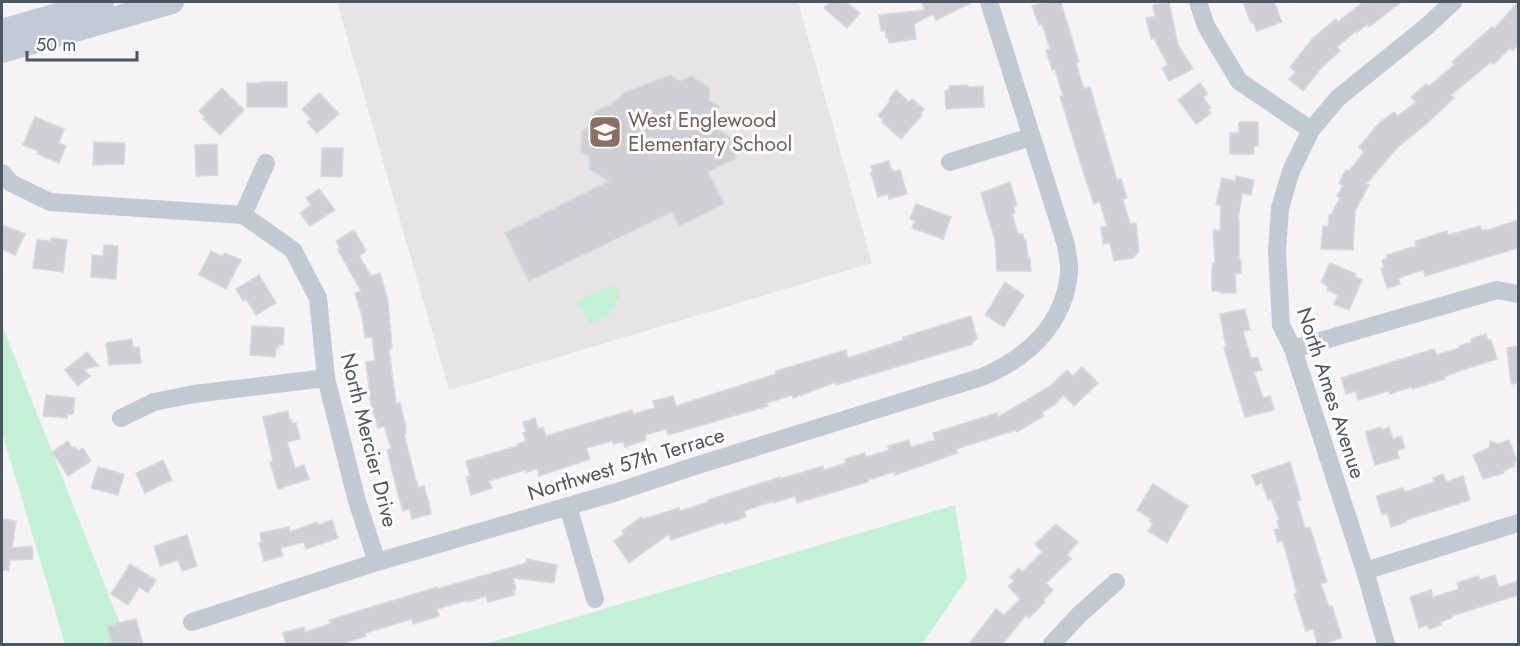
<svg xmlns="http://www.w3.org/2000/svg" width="1520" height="646" font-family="Jost,sans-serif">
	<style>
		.education { fill: #e6e4e5 }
		.green { fill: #c3f1d5 }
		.building { fill: #cdcfd5; stroke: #d7d9de; stroke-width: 1.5 }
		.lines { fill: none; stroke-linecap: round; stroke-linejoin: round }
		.street { stroke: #c1cad2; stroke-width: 18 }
		.secondary { stroke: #c1cbd6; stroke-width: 24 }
		.labels { text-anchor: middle; stroke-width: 6; stroke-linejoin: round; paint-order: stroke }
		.education-label { font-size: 21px; fill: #785e54; stroke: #fff; text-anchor: start }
		.street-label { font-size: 21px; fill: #4a5661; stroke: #fff }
	</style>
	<rect width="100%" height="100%" fill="#f5f3f3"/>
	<path class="education" d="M337,2H798L872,263L449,390Z"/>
	<g class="green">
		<path d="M614,284L620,296L608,316L590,324L577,301Z"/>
		<path d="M2,325L128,644H65L2,432Z"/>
		<path d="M955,505L967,579L922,644H485Z"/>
	</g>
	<g class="building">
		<path d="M830,2H846L860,13L847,28L824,8Z"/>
		<path d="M921,2H973L936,20L933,14L914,24L916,39L889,43L888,38H886L885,30L881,31L879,15L925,10Z"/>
		<path d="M1045,2H1061L1079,62L1076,63L1084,89L1090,87L1117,180L1121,179L1127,198L1123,199L1130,224L1136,223L1139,251L1133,258L1114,261L1110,243L1103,244L1101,227H1107L1100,202L1094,204L1082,168L1060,96H1063L1055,69L1052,70L1046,50L1050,49L1042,24L1039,25L1032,6Z"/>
		<path d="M1169,2L1178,45L1193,69L1169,81L1162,68L1168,65L1154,39H1151L1146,18L1155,16L1153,5Z"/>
		<path d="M1243,2H1274L1282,22L1257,31L1253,22L1251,23Z"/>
		<path d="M1363,2H1401L1369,27L1367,24L1357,33L1356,31L1337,47L1340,51L1322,67L1303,91L1289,79L1296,72L1290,67L1313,38L1336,19L1338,22Z"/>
		<path d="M1518,2V45L1513,51L1510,48L1494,64L1491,62L1451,95L1454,98L1425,125L1398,147L1366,184L1369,185L1355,211L1353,250L1321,249L1323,226L1328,227L1329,215H1331L1340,198L1337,196L1343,186L1339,183L1346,170L1349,171L1364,152L1359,147L1378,124L1394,112L1398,116L1416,102L1411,97L1426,84L1429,86L1454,65L1452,62L1492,27L1494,29Z"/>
		<path d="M670,75L680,81L691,76L710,88L709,100L719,106L717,129L736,141L735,159L708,172L724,204L679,226L672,212L529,281L505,233L609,181L589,169L590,157L581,152L582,130L593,125L594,112L613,103L624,93Z"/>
		<path d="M261,82H287V107H247V83H261Z"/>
		<path d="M1200,83L1208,94L1203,97L1211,108L1208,109L1211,113L1196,124L1178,100Z"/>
		<path d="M968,85V87L983,86L984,107L946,109L945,91L949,90V86Z"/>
		<path d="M222,88L244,110L220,135L203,119L205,117L199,111Z"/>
		<path d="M896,90L909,102L912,99L924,109L920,114L922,115L901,139L882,122L883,120L878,116L890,101L889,99Z"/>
		<path d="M319,93L339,114L317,133L307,122L311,119L302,109Z"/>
		<path d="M35,117L64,129L59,143L66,146L59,163L37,154L39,151L23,145Z"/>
		<path d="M1239,122H1258V146H1254V154H1230V133H1239Z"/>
		<path d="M94,142L125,143L124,164L93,165Z"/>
		<path d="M217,144L218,175L196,176L195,145Z"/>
		<path d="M322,148H343L342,177L321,176Z"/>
		<path d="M889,161L891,170L893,169L894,172L900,170L907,194L889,199L888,194L878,197L871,173L873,172L871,166Z"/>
		<path d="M1236,176L1254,180L1251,195L1242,193L1238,219H1239V260H1241V273L1235,274L1236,293H1221L1220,291H1212V269L1213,263H1215L1213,230H1220L1221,206L1216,204L1222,178L1235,181Z"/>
		<path d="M1010,182L1017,205L1013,207L1015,213L1012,214L1018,234H1023L1024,240H1026L1028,259L1030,258L1031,271H997L995,240L981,193Z"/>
		<path d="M319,189L335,210L310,226L300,213L311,205L306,198Z"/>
		<path d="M916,204L951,217L943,239L912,228L915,221L910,219Z"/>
		<path d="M1518,220V248L1425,276L1423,270L1398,278L1400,284L1387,288L1381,268H1384L1382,260L1387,259L1386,255L1416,246L1415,241L1447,231L1448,235L1480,226L1481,230H1488Z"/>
		<path d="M2,225L25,234L15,255L2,249Z"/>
		<path d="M354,230L366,251L359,256L371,276L380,273L388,301L392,348L389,349L396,404L400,403L406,427L405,428L406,433L404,434L418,488L424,486L429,503L431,514L412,519L409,509L403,511L398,494L387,450L391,448L384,426L378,428L371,405L366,362L375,361L372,337L365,338L362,316L355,293L361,291L338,250L340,248L336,241Z"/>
		<path d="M51,238L67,240L63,272L33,268L37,240L50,241Z"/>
		<path d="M104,245L118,246L116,279L91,277L92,255L103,256Z"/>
		<path d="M211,251L221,256L225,253L241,260L226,289L199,275Z"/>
		<path d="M1330,263L1356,274L1355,277L1362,280L1349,310L1334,304L1338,295L1327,290L1328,287L1321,282Z"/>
		<path d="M259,275L276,303L256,315L246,299L243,301L236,289Z"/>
		<path d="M1005,282L1024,295L1004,327L985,315Z"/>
		<path d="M1245,309L1250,330L1243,331L1251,358L1257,357L1262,370L1254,372L1263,398L1270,396L1274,410L1245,417L1224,348L1226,347L1220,314Z"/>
		<path d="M971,316L977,339L972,342L973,344L836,385V382L793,398L792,395L767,403L768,406L668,435L666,429L645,435L646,440L625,447L623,442L613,444L612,441L586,448L590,459L539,476L537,469L526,472L525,470L489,481L492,488L471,495L466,477L470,476L466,461L518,446L517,444L526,441L523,433L526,432L523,422L535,418L538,429L543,427L546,436L632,410L633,414L655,408L653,401L673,396L676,406L776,374V371L846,350L848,358L903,340V337Z"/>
		<path d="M252,326L284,328L283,345H278V348L276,347L275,357L250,355Z"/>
		<path d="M1486,334L1488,340H1491L1497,359L1459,371L1444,377L1445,379L1412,389L1411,387L1390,394L1389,391L1358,400L1356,391L1346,394L1341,378L1434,349L1437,355L1459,348V346L1472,342L1471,339Z"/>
		<path d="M132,339L133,348L139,347L141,363L109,365L106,343Z"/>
		<path d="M1518,346V383L1511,384L1507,348Z"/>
		<path d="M87,352L99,366L84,369L90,376L78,386L65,370Z"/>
		<path d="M1082,367L1098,383L1074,406L1063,395L1056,404L1042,412L1044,416L1017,432L1016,430L956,449L958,453L895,475L894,472L868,480V482L797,503L795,496L774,503V501L744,511L746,517L725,524L724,522L671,540L669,534L629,563L614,541L624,534L622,531L641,517L643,519L679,508L680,511L702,504L708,502V500L780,477V479L823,466L824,470L846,463L845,459L865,453L866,457L889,450L888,446L909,440L911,447L935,440L933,433L997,413L998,417L1050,386L1067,370L1073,376Z"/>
		<path d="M46,395L75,398L73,414H67V418L43,416Z"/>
		<path d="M288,411L290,421L292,420V424L296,423L300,439L287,442L295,468L304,465L309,479L278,489L270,462L273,461L263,417Z"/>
		<path d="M1381,427L1382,430L1389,427L1393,439L1401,436L1405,448L1397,451L1399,458L1375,465L1366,435V432Z"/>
		<path d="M1509,440L1517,461L1514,462L1515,466L1503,471L1504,473L1483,479L1473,455L1489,448L1490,441L1498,444Z"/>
		<path d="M68,441L72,448L75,447L78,451L83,448L91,461L68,476L52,452Z"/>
		<path d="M163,460L172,480L145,493L136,473Z"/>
		<path d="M1290,462L1301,500L1297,501L1305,528L1310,527L1327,582L1321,584L1329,607L1332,606L1342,638L1318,645L1313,629L1306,631L1294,594L1297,593L1283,541L1278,542L1274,530L1279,528L1277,521L1279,520L1271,499L1268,500L1262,483L1256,485L1252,475Z"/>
		<path d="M98,467L124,474L118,495L91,488Z"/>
		<path d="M1443,474L1446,482L1463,476L1470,500L1406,520V522L1391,527L1387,513L1382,515L1376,496L1403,488L1405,492L1434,482L1433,478Z"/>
		<path d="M1153,484L1188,506L1167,543L1148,531L1153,524L1149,521L1151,519L1137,510Z"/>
		<path d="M2,519L16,521L12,548L32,546L33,559L10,560L9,571L2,570Z"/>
		<path d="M332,520L338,538L306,549L304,542L281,548L283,556L264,561L259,543L262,542L260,533L289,527L290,532L317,522L318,525Z"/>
		<path d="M1056,524L1078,542L1067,555L1071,559L1046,583L1053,590L1043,600L1045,602L1029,618L1026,615L1002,645H968L996,609L1004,615L1020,599L1008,586L1014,581L1010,577L1019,568L1022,572L1042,552L1035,544Z"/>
		<path d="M187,535L197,566L182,571L178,560L160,566L154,546Z"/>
		<path d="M527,559L557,565L554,583L513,578L516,590H513L515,595L488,602L486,596L468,602V600L437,609L439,616L413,624L412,619L365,633L366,636L339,645H286L283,633L304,627L305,632L330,624L329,620L437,587V589L526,563Z"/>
		<path d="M130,564L156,580L148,593L139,587L128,605L111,594Z"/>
		<path d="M1495,575L1499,587L1518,581V595L1452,616V618L1440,622L1441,625L1429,629L1427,625L1419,628L1410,597L1431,590L1433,597L1459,589L1457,583L1478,576L1480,580Z"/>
		<path d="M136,619L143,645H112L107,626Z"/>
	</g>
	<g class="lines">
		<g class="street">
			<path d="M1198,2L1206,26L1239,81L1311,130"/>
			<path d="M950,162L1031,137"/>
			<path d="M2,173L11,183L50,202L243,215L293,250L318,298L326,378L357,501L377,562"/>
			<path d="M243,215L266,163"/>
			<path d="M1293,349L1497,290L1518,294"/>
			<path d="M121,418L154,402L194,394L326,378"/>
			<path d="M568,506L595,599"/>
			<path d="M1365,571L1518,523"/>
			<path d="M192,622L377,562L617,492L698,465L982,377C1027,358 1064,325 1069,273C1070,264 1067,254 1066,245L989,2"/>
			<path d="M1052,644L1080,614L1116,582"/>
			<path d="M1386,644L1365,571L1293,349L1281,325L1277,251L1280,208L1291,171L1311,130L1338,98L1426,27L1453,2"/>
		</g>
		<g class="secondary">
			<path d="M2,31L102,2"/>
			<path d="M2,51L172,2"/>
		</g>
	</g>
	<defs>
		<g id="school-square" transform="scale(1.725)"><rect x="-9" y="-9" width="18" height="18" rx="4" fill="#8d6e63" stroke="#fff"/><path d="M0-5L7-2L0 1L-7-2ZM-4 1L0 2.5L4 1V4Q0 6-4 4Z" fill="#fff"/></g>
	</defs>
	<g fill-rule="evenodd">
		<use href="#school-square" x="605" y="132"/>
	</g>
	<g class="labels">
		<g class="education-label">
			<text x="628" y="127">West Englewood<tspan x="628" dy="24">Elementary School</tspan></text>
		</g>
		<g class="street-label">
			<text transform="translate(1331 393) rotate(72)" y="7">North Ames Avenue</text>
			<text transform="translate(369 440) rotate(76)" y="7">North Mercier Drive</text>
			<text transform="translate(626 464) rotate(-17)" y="7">Northwest 57th Terrace</text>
		</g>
	</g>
	<rect width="1520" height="646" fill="none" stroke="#4a5661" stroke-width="6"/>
	<path d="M27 51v9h110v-9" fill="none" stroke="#4a5661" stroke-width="3"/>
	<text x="36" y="51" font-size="18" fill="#4a5661" stroke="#ffffff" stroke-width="4.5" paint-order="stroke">50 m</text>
</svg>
